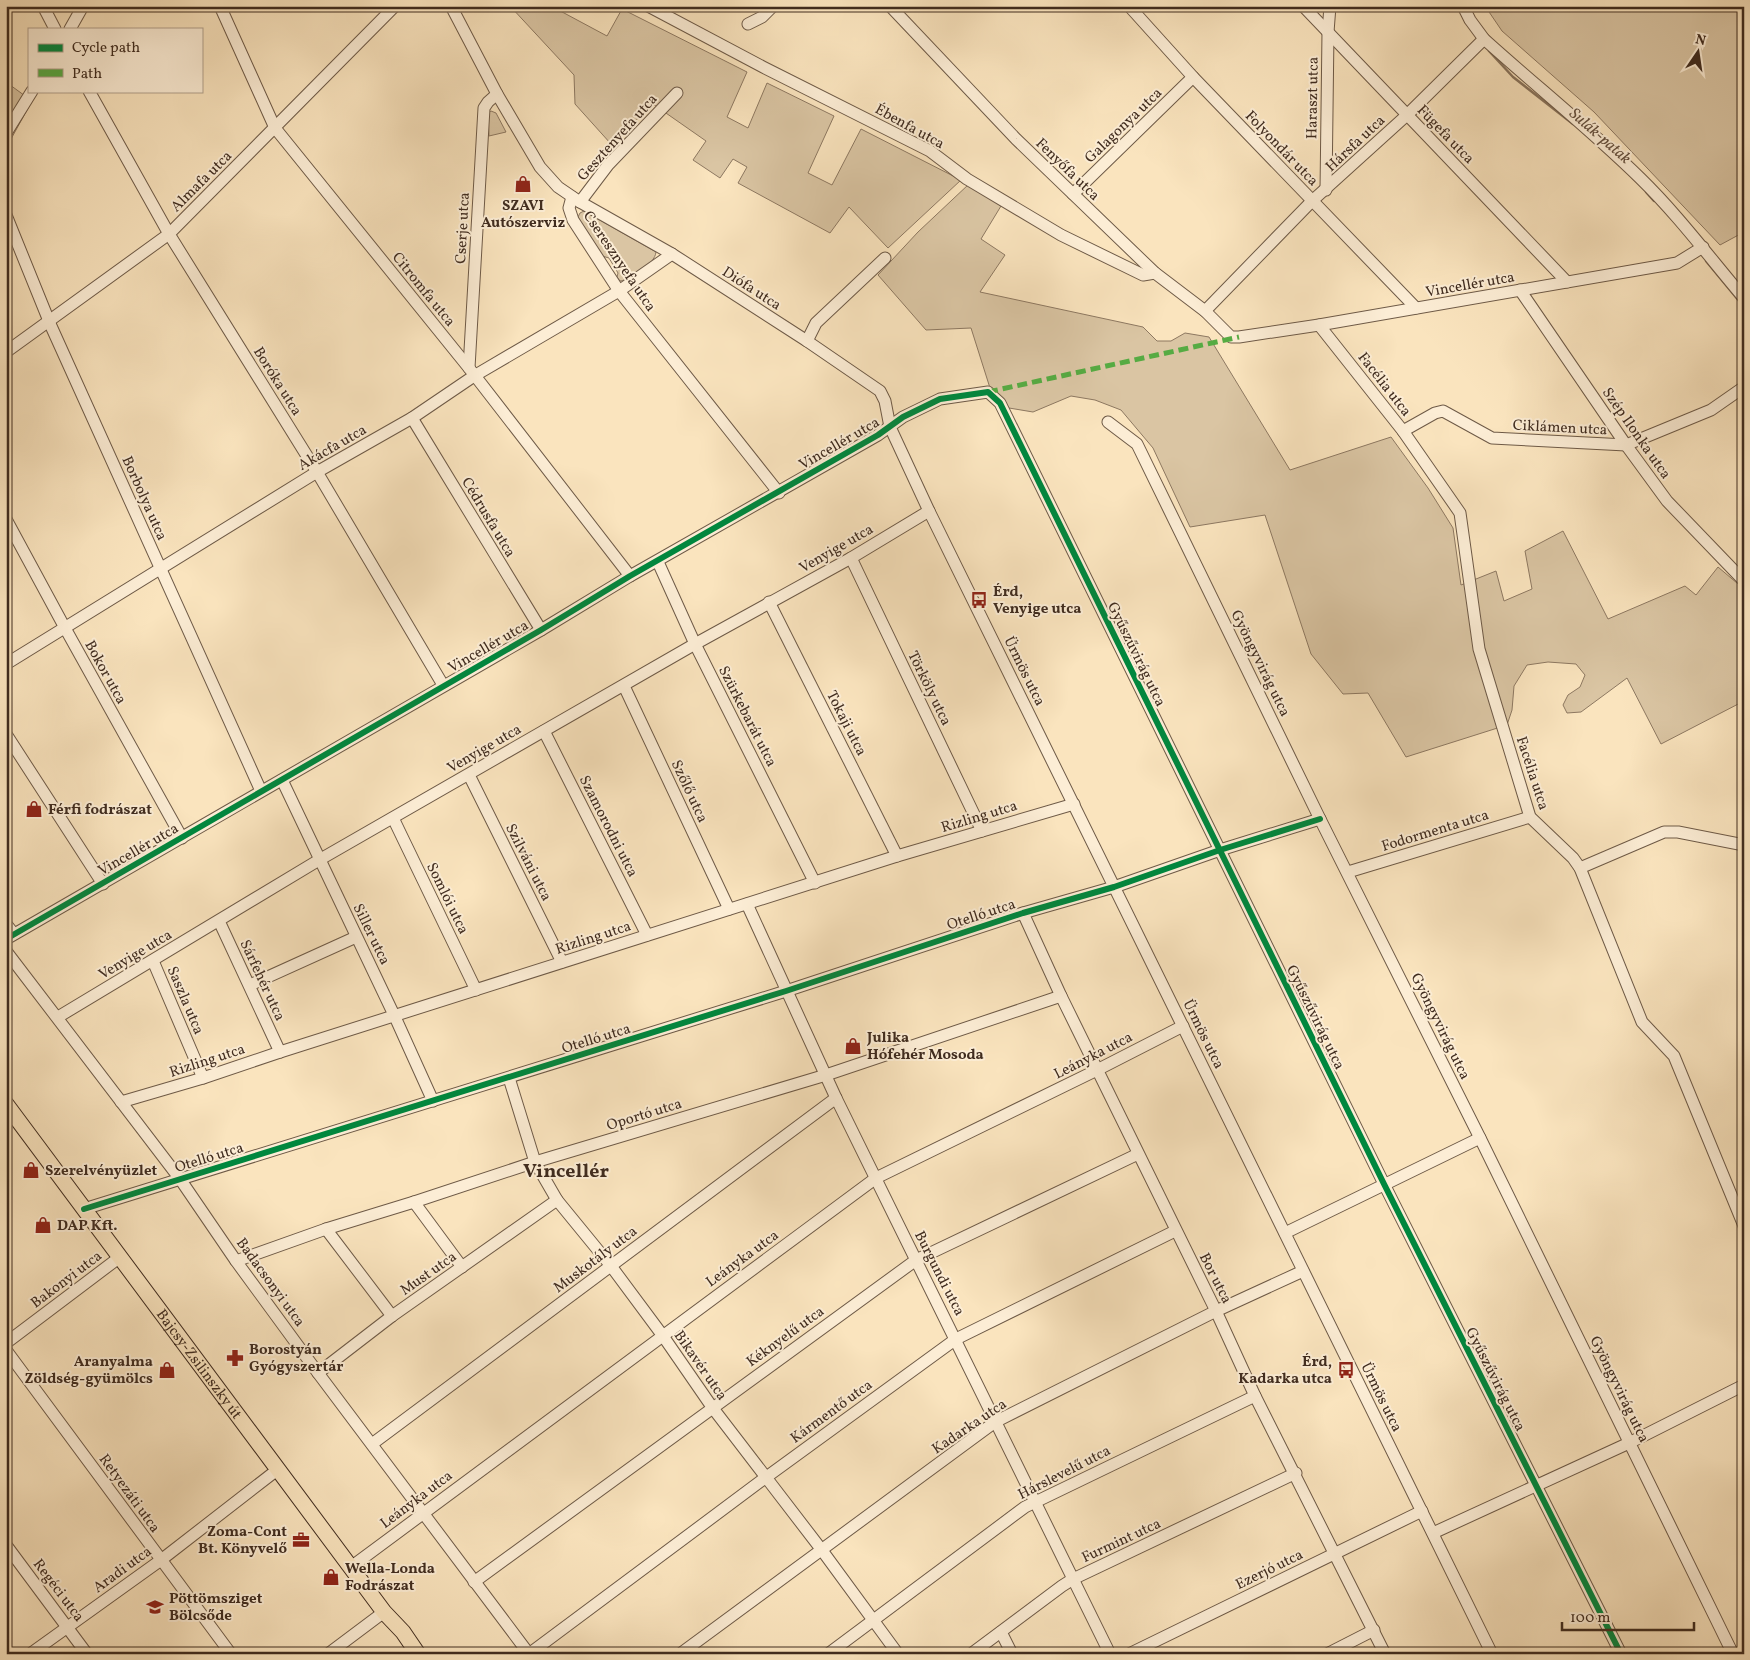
<svg xmlns="http://www.w3.org/2000/svg" width="1750" height="1660" font-family="Vollkorn,serif">
	<style>
		.green { fill: #dac5a3; stroke: #8d7861 }
		.lines { fill: none; stroke-linecap: round; stroke-linejoin: round }
		.stream { stroke: #8a755e; stroke-width: 2.5 }
		.minor-casing { stroke: #6e5a47; stroke-width: 13 }
		.major-casing { stroke: #402c1f; stroke-width: 17 }
		.minor { stroke: #fcedd5; stroke-width: 11 }
		.major { stroke: #fae4be; stroke-width: 15 }
		.quiet { stroke: #56ab43; stroke-width: 5; stroke-dasharray: 10 5; stroke-linecap: butt }
		.cycleway-casing { stroke: #fcedd5; stroke-width: 9 }
		.cycleway { stroke: #00873e; stroke-width: 6 }
		.labels { text-anchor: middle; stroke-width: 4; stroke-linejoin: round; paint-order: stroke }
		.street-label { font-size: 15px; fill: #402c1f; stroke: #fcedd5 }
		.poi-label { font-size: 15px; font-weight: bold; fill: #402c1f; stroke: #fcedd5; text-anchor: start }
		.water-label { font-size: 16px; font-style: italic; fill: #65503e; stroke: #fcedd5 }
		.district-label { font-size: 20px; font-weight: bold; fill: #402c1f; stroke: #fcedd5 }
	</style>
	<rect width="100%" height="100%" fill="#fae4be"/>
	<filter id="stains"><feTurbulence type="fractalNoise" baseFrequency=".004" numOctaves="4"/><feColorMatrix values="0 0 0 0 .2 0 0 0 0 .09 0 0 0 0 .02 0 0 0 .5 -.17"/></filter>
	<radialGradient id="worn" r=".72"><stop offset=".6" stop-color="#630" stop-opacity="0"/><stop offset="1" stop-color="#630" stop-opacity=".3"/></radialGradient>
	<g class="green">
		<path d="M510,6H551L607,36L622,9L747,72L727,117L748,128L767,83L834,116L808,173L832,185L861,129L961,180L888,248L849,207L830,233L738,183L747,167L733,159L720,178L693,160L706,141L653,104L611,144L575,104L574,75Z"/>
		<path d="M1485,6H1744V232L1720,245L1594,112L1502,31Z"/>
		<path d="M6,82L32,101L6,148Z"/>
		<path d="M491,111L496,113L506,132L489,136L488,113Z"/>
		<path d="M969,184L1001,206L981,239L1005,255L980,292L1143,327L1157,341H1171L1185,333L1209,337L1290,470L1391,437L1428,488L1453,528L1461,585L1496,571L1504,601L1532,589L1525,551L1563,531L1608,619L1685,586L1696,595L1718,567L1744,589V701L1661,744L1627,678L1581,712L1567,713L1563,705L1568,695L1580,687L1585,675L1576,664L1548,662L1527,665L1514,686L1512,710L1507,725L1406,757L1368,693L1343,694L1311,654L1265,515L1190,527L1153,448L1121,410L1095,400L1071,396L1033,412L1009,408L990,388L971,328L926,330L878,275L918,232Z"/>
		<path d="M584,211L656,252C655,264 631,280 620,281L617,277L618,273L609,258L602,256L580,222L578,217L580,213Z"/>
	</g>
	<g class="lines">
		<g class="stream">
			<path d="M1489,51L1513,77L1573,124"/>
			<path d="M1646,192L1654,201"/>
			<path d="M1706,261L1744,307"/>
		</g>
		<g class="minor-casing">
			<g id="minor">
				<path d="M43,6L55,29"/>
				<path d="M220,6L275,128L469,368L630,576"/>
				<path d="M451,6L497,94L540,167L558,187L580,202L672,254L807,341L880,391L885,401L890,427L929,511L1492,1654"/>
				<path d="M648,6L763,67L930,151L967,179L1061,235L1143,275L1155,273"/>
				<path d="M890,6L1016,139L1155,273L1205,311L1231,337H1239L1319,325L1677,263L1703,247"/>
				<path d="M1129,6L1193,77L1416,308"/>
				<path d="M1303,6L1567,282"/>
				<path d="M1463,6L1470,20L1484,39C1536,86 1590,129 1640,178C1678,215 1710,258 1744,298"/>
				<path d="M748,24L762,17L773,6"/>
				<path d="M70,29L83,6"/>
				<path d="M89,91L169,234L317,472L443,685"/>
				<path d="M6,133L32,91"/>
				<path d="M1326,190L1328,32L1330,6"/>
				<path d="M1073,194L1193,77"/>
				<path d="M572,197L569,208L573,220L619,291L779,493"/>
				<path d="M580,202L608,165L677,93"/>
				<path d="M6,215L51,326L261,791"/>
				<path d="M1520,290L1626,445L1667,501L1744,581"/>
				<path d="M1205,311L1312,201L1407,115L1484,39"/>
				<path d="M1319,325L1403,431L1460,513L1479,649L1530,817L1573,858L1580,868L1642,1022L1674,1056L1744,1226"/>
				<path d="M807,341L816,323L885,258"/>
				<path d="M6,352L169,234L395,6"/>
				<path d="M469,368L484,108L488,102L497,94"/>
				<path d="M412,418L541,630"/>
				<path d="M1108,422L1137,444L1320,819L1480,1138L1733,1654"/>
				<path d="M1403,431L1435,413L1443,411L1492,438L1626,445L1711,410L1744,387"/>
				<path d="M6,519L65,628L182,838"/>
				<path d="M851,558L982,831"/>
				<path d="M658,562L695,644L815,883"/>
				<path d="M769,602L897,856"/>
				<path d="M6,664L317,472L412,418L474,376L619,291L672,254"/>
				<path d="M624,686L729,909"/>
				<path d="M544,731L647,935"/>
				<path d="M6,734L103,884"/>
				<path d="M469,775L562,962"/>
				<path d="M282,780L395,1017L433,1101"/>
				<path d="M393,818L476,990"/>
				<path d="M1580,868L1664,832H1678L1744,845"/>
				<path d="M1348,872L1530,817"/>
				<path d="M747,904L836,1098L1110,1654"/>
				<path d="M1023,913L1061,996L1216,1311L1255,1396L1385,1654"/>
				<path d="M219,921L280,1052"/>
				<path d="M6,924L14,934"/>
				<path d="M6,939L541,630L630,576L878,435L903,417L940,399L988,392L1000,403L1384,1184L1621,1654"/>
				<path d="M6,951L180,1179L236,1261L318,1373L529,1654"/>
				<path d="M153,961L203,1078"/>
				<path d="M250,985L356,937"/>
				<path d="M58,1017L319,860L695,644L851,558L929,511"/>
				<path d="M509,1078L535,1162L557,1200L611,1266L663,1336L712,1407L821,1549L898,1654"/>
				<path d="M121,1102L203,1078L280,1052L897,856L1074,804"/>
				<path d="M414,1202L462,1267"/>
				<path d="M84,1209L786,991L1023,913L1114,887L1220,850L1320,819"/>
				<path d="M326,1229L392,1316"/>
				<path d="M1285,1233L1480,1138"/>
				<path d="M236,1261L326,1229L414,1202L535,1162L826,1075L1061,996"/>
				<path d="M6,1343L120,1257"/>
				<path d="M6,1350L231,1654"/>
				<path d="M318,1373L392,1316L557,1200"/>
				<path d="M372,1444L836,1098"/>
				<path d="M1433,1533L1629,1443L1744,1385"/>
				<path d="M6,1545L87,1654"/>
				<path d="M351,1567L876,1178L1097,1070L1183,1026"/>
				<path d="M474,1582L916,1260L1138,1154"/>
				<path d="M1001,1632L1012,1654"/>
				<path d="M30,1654L161,1560L277,1470"/>
				<path d="M328,1654L384,1612"/>
				<path d="M529,1654L765,1478L956,1339L1175,1231"/>
				<path d="M680,1654L995,1422L1216,1311L1303,1271"/>
				<path d="M828,1654L1025,1507L1255,1396"/>
				<path d="M971,1654L1062,1586L1073,1579L1296,1473"/>
				<path d="M1129,1654L1422,1511"/>
				<path d="M1327,1654L1374,1630"/>
			</g>
		</g>
		<g class="major-casing">
			<g id="major">
				<path id="s1" d="M6,1104L384,1612L403,1632L418,1654"/>
			</g>
		</g>
		<use href="#minor" class="minor"/>
		<use href="#major" class="major"/>
		<path class="quiet" d="M988,392L1239,337"/>
		<g class="cycleway-casing">
			<g id="cycleway">
				<path d="M6,939L541,630L630,576L878,435L903,417L940,399L988,392L1000,403L1384,1184L1621,1654"/>
				<path d="M84,1209L786,991L1023,913L1114,887L1220,850L1320,819"/>
			</g>
		</g>
		<use href="#cycleway" class="cycleway"/>
	</g>
	<defs>
		<g id="shop-bare" transform="scale(1.35)"><path d="M-5-2.5h2.3a2.7 3.5 0 0 1 5.4 0H5L5.5 6h-11ZM-1.5-2.5h3a1.5 2.3 0 0 0-3 0Z" fill="#8f2418" stroke="#fcedd5" stroke-width="2.5" paint-order="stroke"/></g>
		<g id="bus-bare" transform="scale(1.35)"><path d="M-5-6H5V4H4V6H2V4H-2V6H-4V4H-5ZM-3.5-4V0h7V-4ZM-3.5 1.2v1.5H-2V1.2ZM2 1.2v1.5H3.5V1.2Z" fill="#8f2418" stroke="#fcedd5" stroke-width="2.5" paint-order="stroke"/></g>
		<g id="pharmacy-bare" transform="scale(1.35)"><path d="M-2-6h4v4h4v4h-4v4h-4v-4h-4v-4h4Z" fill="#8f2418" stroke="#fcedd5" stroke-width="2.5" paint-order="stroke"/></g>
		<g id="office-bare" transform="scale(1.35)"><path d="M-6-3h4V-5.5h4V-3h4V5H-6ZM-1-4.5V-3h2v-1.5ZM-6 0V1H6V0Z" fill="#8f2418" stroke="#fcedd5" stroke-width="2.5" paint-order="stroke"/></g>
		<g id="school-bare" transform="scale(1.35)"><path d="M0-5L7-2L0 1L-7-2ZM-4 1L0 2.5L4 1V4Q0 6-4 4Z" fill="#8f2418" stroke="#fcedd5" stroke-width="2.5" paint-order="stroke"/></g>
	</defs>
	<g fill-rule="evenodd">
		<use href="#shop-bare" x="523" y="184"/>
		<use href="#bus-bare" x="979" y="600"/>
		<use href="#shop-bare" x="34" y="809"/>
		<use href="#shop-bare" x="853" y="1046"/>
		<use href="#shop-bare" x="31" y="1170"/>
		<use href="#shop-bare" x="43" y="1225"/>
		<use href="#pharmacy-bare" x="235" y="1358"/>
		<use href="#shop-bare" x="167" y="1370"/>
		<use href="#bus-bare" x="1346" y="1370"/>
		<use href="#office-bare" x="301" y="1540"/>
		<use href="#shop-bare" x="331" y="1577"/>
		<use href="#school-bare" x="155" y="1607"/>
	</g>
	<g class="labels">
		<g class="street-label">
			<text transform="translate(1312 98) rotate(-89)" y="5">Haraszt utca</text>
			<text transform="translate(1123 125) rotate(-44)" y="5">Galagonya utca</text>
			<text transform="translate(910 126) rotate(29)" y="5">Ébenfa utca</text>
			<text transform="translate(1446 134) rotate(46)" y="5">Fügefa utca</text>
			<text transform="translate(617 137) rotate(-48)" y="5">Gesztenyefa utca</text>
			<text transform="translate(1355 143) rotate(-43)" y="5">Hársfa utca</text>
			<text transform="translate(1282 148) rotate(46)" y="5">Folyondár utca</text>
			<text transform="translate(1068 169) rotate(44)" y="5">Fenyőfa utca</text>
			<text transform="translate(201 181) rotate(-45)" y="5">Almafa utca</text>
			<text transform="translate(462 228) rotate(-87)" y="5">Cserje utca</text>
			<text transform="translate(620 261) rotate(56)" y="5">Cseresznyefa utca</text>
			<text transform="translate(1470 284) rotate(-10)" y="5">Vincellér utca</text>
			<text transform="translate(752 288) rotate(33)" y="5">Diófa utca</text>
			<text transform="translate(424 289) rotate(51)" y="5">Citromfa utca</text>
			<text transform="translate(278 381) rotate(58)" y="5">Boróka utca</text>
			<text transform="translate(1385 384) rotate(52)" y="5">Facélia utca</text>
			<text transform="translate(1560 427) rotate(3)" y="5">Ciklámen utca</text>
			<text transform="translate(1637 433) rotate(55)" y="5">Szép Ilonka utca</text>
			<text transform="translate(839 443) rotate(-30)" y="5">Vincellér utca</text>
			<text transform="translate(332 447) rotate(-30)" y="5">Akácfa utca</text>
			<text transform="translate(145 498) rotate(66)" y="5">Borbolya utca</text>
			<text transform="translate(489 517) rotate(59)" y="5">Cédrusfa utca</text>
			<text transform="translate(836 548) rotate(-30)" y="5">Venyige utca</text>
			<text transform="translate(488 646) rotate(-30)" y="5">Vincellér utca</text>
			<text transform="translate(1137 654) rotate(64)" y="5">Gyűszűvirág utca</text>
			<text transform="translate(1261 663) rotate(64)" y="5">Gyöngyvirág utca</text>
			<text transform="translate(1025 671) rotate(64)" y="5">Ürmös utca</text>
			<text transform="translate(106 672) rotate(61)" y="5">Bokor utca</text>
			<text transform="translate(930 688) rotate(64)" y="5">Törköly utca</text>
			<text transform="translate(748 716) rotate(63)" y="5">Szürkebarát utca</text>
			<text transform="translate(847 723) rotate(63)" y="5">Tokaji utca</text>
			<text transform="translate(484 748) rotate(-30)" y="5">Venyige utca</text>
			<text transform="translate(1533 773) rotate(72)" y="5">Facélia utca</text>
			<text transform="translate(690 791) rotate(65)" y="5">Szőlő utca</text>
			<text transform="translate(979 816) rotate(-17)" y="5">Rizling utca</text>
			<text transform="translate(609 826) rotate(63)" y="5">Szamorodni utca</text>
			<text transform="translate(1435 830) rotate(-17)" y="5">Fodormenta utca</text>
			<text transform="translate(138 849) rotate(-30)" y="5">Vincellér utca</text>
			<text transform="translate(529 862) rotate(63)" y="5">Szilváni utca</text>
			<text transform="translate(448 898) rotate(64)" y="5">Somlói utca</text>
			<text transform="translate(981 914) rotate(-18)" y="5">Otelló utca</text>
			<text transform="translate(372 934) rotate(64)" y="5">Siller utca</text>
			<text transform="translate(593 937) rotate(-18)" y="5">Rizling utca</text>
			<text transform="translate(135 954) rotate(-31)" y="5">Venyige utca</text>
			<text transform="translate(263 980) rotate(65)" y="5">Sárfehér utca</text>
			<text transform="translate(186 1000) rotate(67)" y="5">Saszla utca</text>
			<text transform="translate(1316 1017) rotate(64)" y="5">Gyűszűvirág utca</text>
			<text transform="translate(1441 1026) rotate(64)" y="5">Gyöngyvirág utca</text>
			<text transform="translate(1204 1034) rotate(64)" y="5">Ürmös utca</text>
			<text transform="translate(596 1038) rotate(-17)" y="5">Otelló utca</text>
			<text transform="translate(1093 1055) rotate(-27)" y="5">Leányka utca</text>
			<text transform="translate(207 1060) rotate(-18)" y="5">Rizling utca</text>
			<text transform="translate(644 1114) rotate(-17)" y="5">Oportó utca</text>
			<text transform="translate(209 1157) rotate(-17)" y="5">Otelló utca</text>
			<text transform="translate(742 1258) rotate(-36)" y="5">Leányka utca</text>
			<text transform="translate(595 1259) rotate(-37)" y="5">Muskotály utca</text>
			<text transform="translate(428 1273) rotate(-35)" y="5">Must utca</text>
			<text transform="translate(940 1273) rotate(63)" y="5">Burgundi utca</text>
			<text transform="translate(1216 1278) rotate(63)" y="5">Bor utca</text>
			<text transform="translate(66 1279) rotate(-37)" y="5">Bakonyi utca</text>
			<text transform="translate(271 1282) rotate(54)" y="5">Badacsonyi utca</text>
			<text transform="translate(785 1336) rotate(-36)" y="5">Kéknyelű utca</text>
			<text dy="5" stroke="none"><textPath href="#s1" startOffset="324">Bajcsy-Zsilinszky út</textPath></text>
			<text transform="translate(701 1365) rotate(55)" y="5">Bikavér utca</text>
			<text transform="translate(1496 1379) rotate(63)" y="5">Gyűszűvirág utca</text>
			<text transform="translate(1620 1389) rotate(64)" y="5">Gyöngyvirág utca</text>
			<text transform="translate(1382 1397) rotate(64)" y="5">Ürmös utca</text>
			<text transform="translate(831 1411) rotate(-36)" y="5">Kármentő utca</text>
			<text transform="translate(969 1426) rotate(-34)" y="5">Kadarka utca</text>
			<text transform="translate(1064 1472) rotate(-27)" y="5">Hárslevelű utca</text>
			<text transform="translate(130 1493) rotate(54)" y="5">Retyezáti utca</text>
			<text transform="translate(416 1499) rotate(-37)" y="5">Leányka utca</text>
			<text transform="translate(1121 1540) rotate(-25)" y="5">Furmint utca</text>
			<text transform="translate(122 1569) rotate(-36)" y="5">Aradi utca</text>
			<text transform="translate(1269 1569) rotate(-26)" y="5">Ezerjó utca</text>
			<text transform="translate(59 1590) rotate(53)" y="5">Regéci utca</text>
		</g>
		<g class="poi-label">
			<text x="523" y="210" text-anchor="middle">SZAVI<tspan x="523" dy="17">Autószerviz</tspan></text>
			<text x="993" y="596">Érd,<tspan x="993" dy="17">Venyige utca</tspan></text>
			<text x="48" y="814">Férfi fodrászat</text>
			<text x="867" y="1042">Julika<tspan x="867" dy="17">Hófehér Mosoda</tspan></text>
			<text x="45" y="1175">Szerelvényüzlet</text>
			<text x="57" y="1230">DAP Kft.</text>
			<text x="249" y="1354">Borostyán<tspan x="249" dy="17">Gyógyszertár</tspan></text>
			<text x="153" y="1366" text-anchor="end">Aranyalma<tspan x="153" dy="17">Zöldség-gyümölcs</tspan></text>
			<text x="1332" y="1366" text-anchor="end">Érd,<tspan x="1332" dy="17">Kadarka utca</tspan></text>
			<text x="287" y="1536" text-anchor="end">Zoma-Cont<tspan x="287" dy="17">Bt. Könyvelő</tspan></text>
			<text x="345" y="1573">Wella-Londa<tspan x="345" dy="17">Fodrászat</tspan></text>
			<text x="169" y="1603">Pöttömsziget<tspan x="169" dy="17">Bölcsőde</tspan></text>
		</g>
		<g class="water-label">
			<text transform="translate(1601 135) rotate(41)" y="6">Sulák-patak</text>
		</g>
		<g class="district-label">
			<text x="566" y="1177">Vincellér</text>
		</g>
	</g>
	<rect width="1750" height="1660" fill="none" stroke="#fae4be" stroke-width="25"/>
	<rect x="8" y="8" width="1735" height="1645" fill="none" stroke="#402c1f" stroke-width="2.5"/>
	<rect x="12" y="12" width="1725" height="1635" fill="none" stroke="#402c1f"/>
	<rect x="28" y="28" width="175" height="65" fill="#fcedd5" stroke="#b1a08c"/>
	<rect x="38" y="44" width="25" height="8" fill="#00873e" stroke="#b1a08c"/>
	<text x="72" y="52" font-size="15" fill="#402c1f">Cycle path</text>
	<rect x="38" y="69" width="25" height="8" fill="#56ab43" stroke="#b1a08c"/>
	<text x="72" y="78" font-size="15" fill="#402c1f">Path</text>
	<g transform="translate(1698 52) rotate(13)" stroke="#fcedd5" stroke-width="4" paint-order="stroke">
	<path d="M0-4L9 19L0 12L-9 19Z" fill="#402c1f"/>
	<text y="-8" font-size="14" font-weight="bold" text-anchor="middle" fill="#402c1f">N</text>
	</g>
	<path d="M1562 1622v8h132v-8" fill="none" stroke="#402c1f" stroke-width="2.5"/>
	<text x="1570" y="1622" font-size="15" fill="#402c1f" stroke="#fcedd5" stroke-width="4" paint-order="stroke">100 m</text>
	<rect width="100%" height="100%" filter="url(#stains)"/>
	<rect width="100%" height="100%" fill="url(#worn)"/>
</svg>
